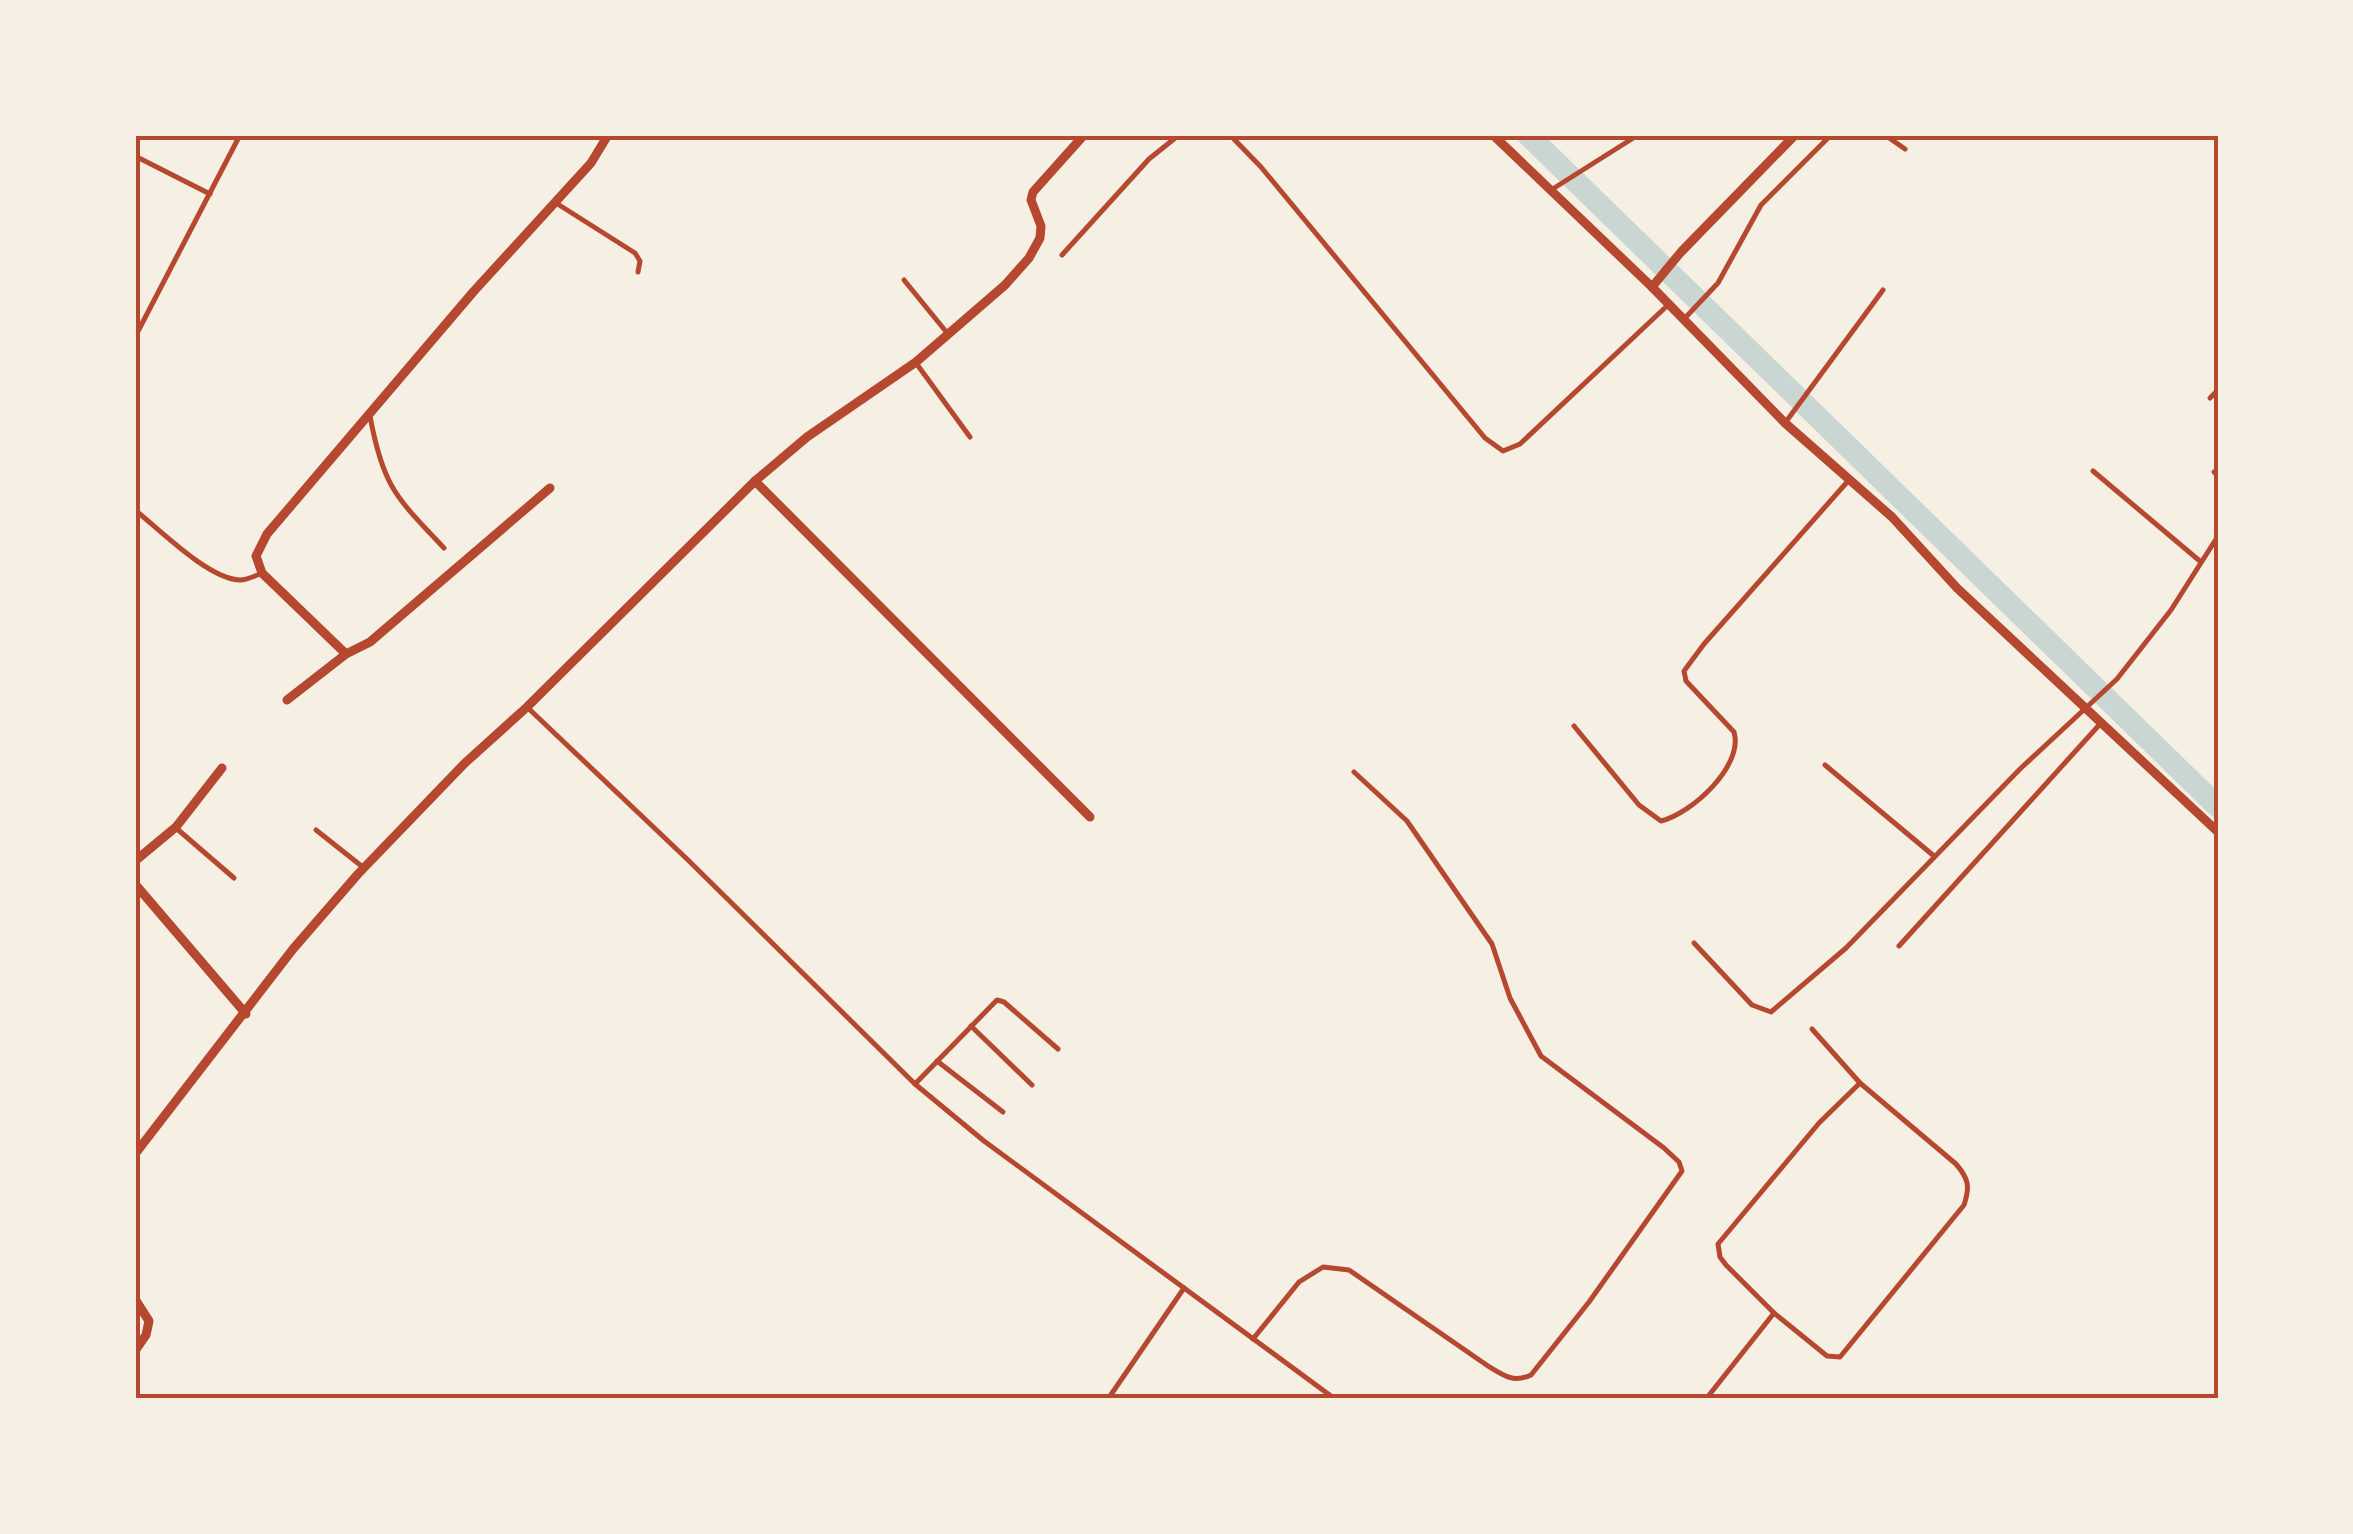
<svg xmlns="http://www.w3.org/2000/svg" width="2353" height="1534" font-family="'DM Sans',sans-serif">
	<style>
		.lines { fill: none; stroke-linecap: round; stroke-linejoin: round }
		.canal { stroke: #c9d6d2; stroke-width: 22 }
		.service { stroke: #b5482f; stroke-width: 5 }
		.minor { stroke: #b5482f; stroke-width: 9 }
		.neatline { fill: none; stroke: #b5482f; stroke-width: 4 }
	</style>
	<rect width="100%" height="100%" fill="#f6efe4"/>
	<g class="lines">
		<path class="canal" d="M1528,135L2218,807"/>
		<g class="service">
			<path d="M1230,135L1261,167L1485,438L1503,451L1520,444L1669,304"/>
			<path d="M1885,135L1905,149"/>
			<path d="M135,156L210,194"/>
			<path d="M1551,190L1638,135"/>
			<path d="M556,203L635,253L640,261L638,272"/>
			<path d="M1062,255L1149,159L1179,135"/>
			<path d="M904,280L948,334"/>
			<path d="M1684,319L1718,283L1761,205L1831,135"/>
			<path d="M135,337L240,135"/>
			<path d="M916,363L970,437"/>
			<path d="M2210,398L2218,390"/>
			<path d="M370,416C383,487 396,497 444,548"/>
			<path d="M1785,423L1883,290"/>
			<path d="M2093,471L2201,562"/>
			<path d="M2214,472L2218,476"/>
			<path d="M135,510C159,529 208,579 240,580C247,580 255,576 262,573"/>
			<path d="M527,707L688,860L915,1084L984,1141L1335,1399"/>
			<path d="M1574,726L1639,805L1661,821C1691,814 1744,766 1734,732L1686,681L1684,671L1704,644L1848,481"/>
			<path d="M1825,765L1934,856"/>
			<path d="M176,828L234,878"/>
			<path d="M316,830L364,868"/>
			<path d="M1694,943L1752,1005L1771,1012L1846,948L2020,769L2117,679L2171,610L2218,536"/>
			<path d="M1899,946L2101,723"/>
			<path d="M971,1026L1032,1085"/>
			<path d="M937,1061L1003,1112"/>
			<path d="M915,1084L997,1000L1004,1002L1058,1049"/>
			<path d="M1774,1313L1726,1265L1720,1257L1718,1244L1819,1123L1860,1083"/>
			<path d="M1253,1339L1299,1282L1323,1267L1349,1270L1488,1366C1504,1376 1514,1383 1531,1375L1589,1302L1682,1171L1679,1162L1664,1148L1541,1056L1510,998L1492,944L1407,821L1354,772"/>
			<path d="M1108,1399L1184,1288"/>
			<path d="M1706,1399L1774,1313L1827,1356L1840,1357L1964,1205C1970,1187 1969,1179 1956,1164L1860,1083L1812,1029"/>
		</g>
		<g class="minor">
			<path d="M1493,135L1652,287L1785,423L1892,517L1957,588L2218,832"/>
			<path d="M1652,287L1681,252L1795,135"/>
			<path d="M755,481L1090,817"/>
			<path d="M346,654L262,573L256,556L267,534L474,291L591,163L608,135"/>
			<path d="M287,700L346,654L370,642L550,488"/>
			<path d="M135,861L176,827L222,768"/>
			<path d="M135,884L246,1014"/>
			<path d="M135,1154L293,949L358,874L465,763L527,707L755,481L807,437L916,362L1005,285L1029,258L1040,238L1041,226L1031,200L1033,192L1084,135"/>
			<path d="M135,1299L149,1321L146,1335L135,1351"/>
		</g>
	</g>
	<rect width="2353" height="1534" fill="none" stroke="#f6efe4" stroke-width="275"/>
	<rect x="138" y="138" width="2078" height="1258" class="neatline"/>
</svg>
